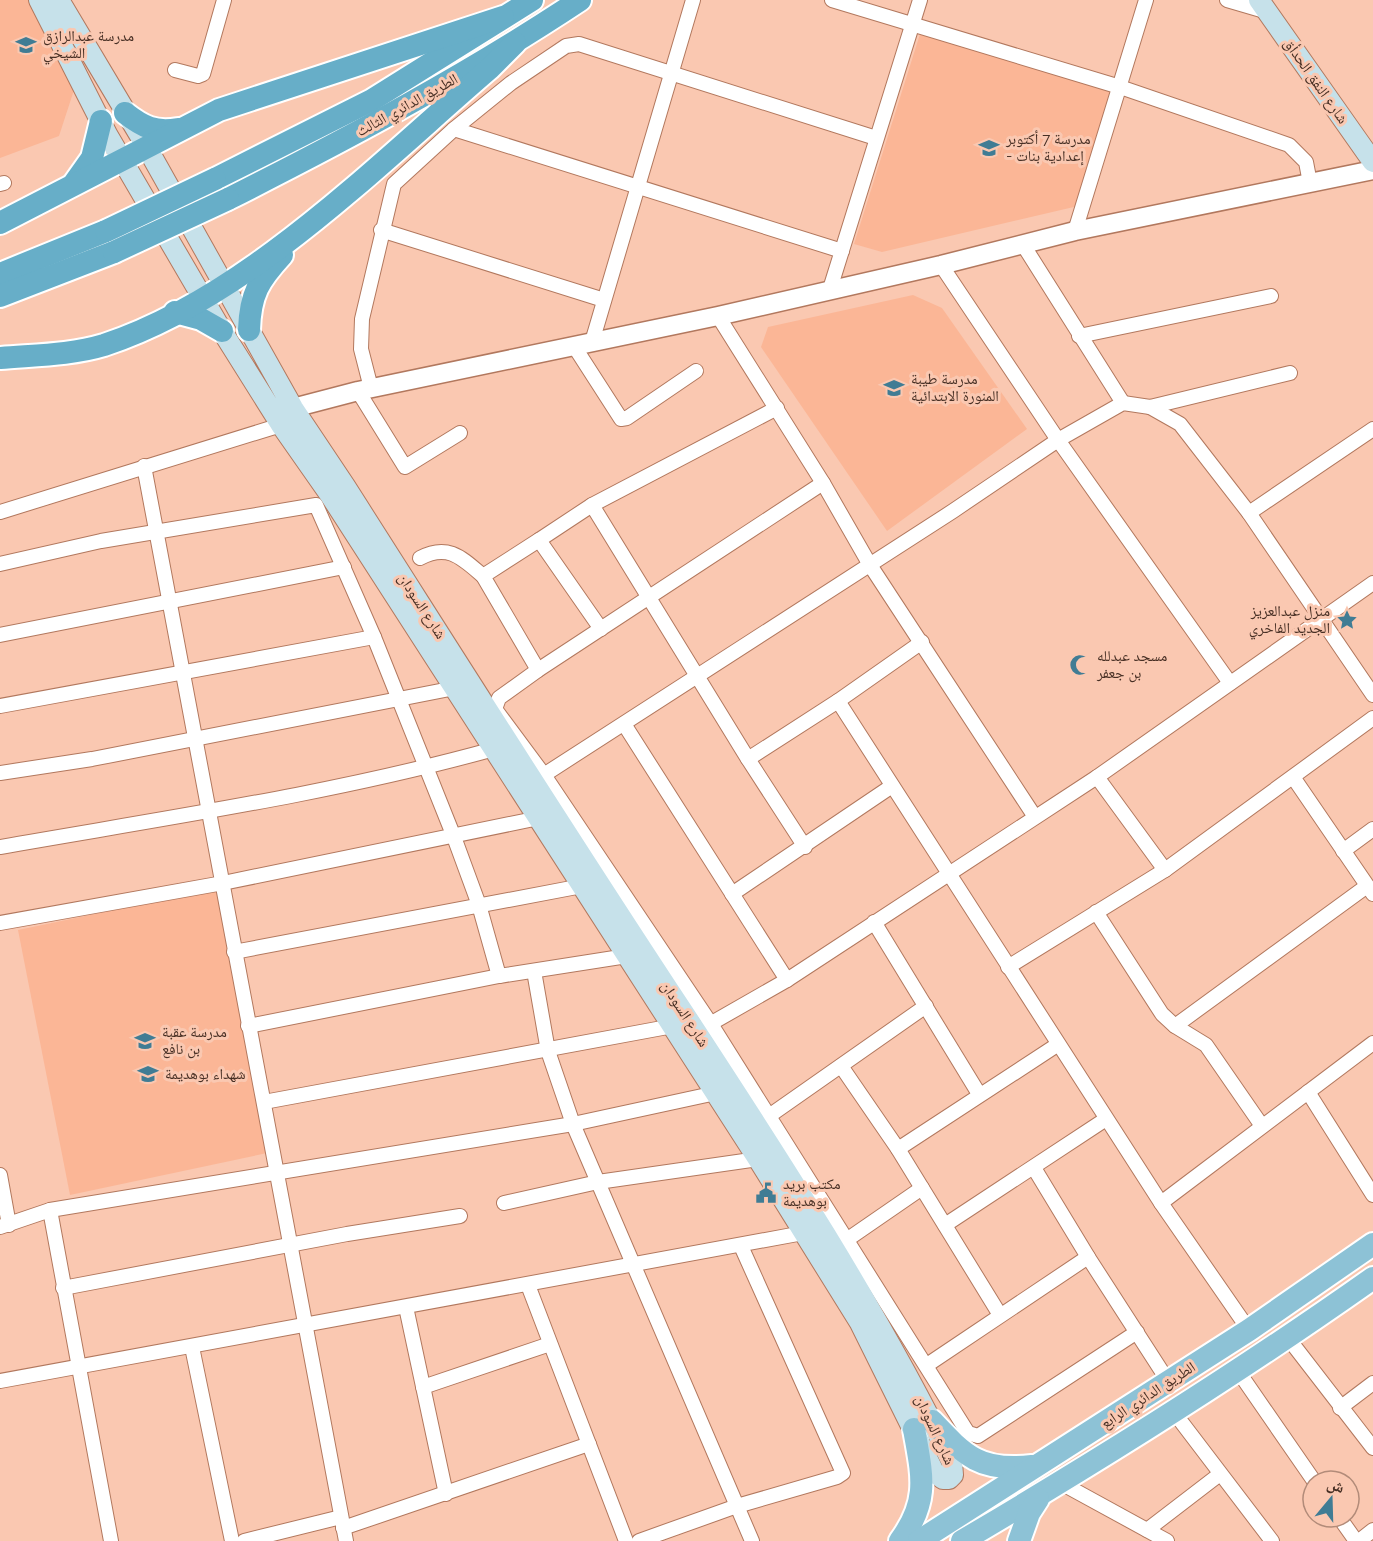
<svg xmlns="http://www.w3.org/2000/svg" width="1373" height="1541" font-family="Raleway,'Noto Naskh Arabic',sans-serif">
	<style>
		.built { fill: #fbb696 }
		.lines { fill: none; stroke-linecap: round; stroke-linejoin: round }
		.minor-casing { stroke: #b2785e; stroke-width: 16 }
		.tertiary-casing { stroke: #b2785e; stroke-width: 21 }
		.secondary-casing { stroke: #b2785e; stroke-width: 22 }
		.primary-casing { stroke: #fff; stroke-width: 26 }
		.trunk-casing { stroke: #fff; stroke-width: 26 }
		.minor { stroke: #fff; stroke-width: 14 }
		.tertiary { stroke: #fff; stroke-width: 18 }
		.secondary { stroke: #c6e1ea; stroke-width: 20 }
		.primary { stroke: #8dc2d6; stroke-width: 22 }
		.trunk { stroke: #67aec8; stroke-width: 22 }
		.trunk-bridge-casing { stroke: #fff; stroke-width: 26; stroke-linecap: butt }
		.trunk-bridge { stroke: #67aec8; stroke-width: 22 }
		.labels { text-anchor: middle; stroke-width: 6; stroke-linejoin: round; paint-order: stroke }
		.poi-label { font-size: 15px; fill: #472f24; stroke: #fac8b1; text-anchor: start }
		.street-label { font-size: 15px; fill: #472f24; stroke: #fac8b1 }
	</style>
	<rect width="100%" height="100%" fill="#fac8b1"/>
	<g class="built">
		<path d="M0,0H29L74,90L59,136L0,158Z"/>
		<path d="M920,34L1110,91L1078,206L882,252L854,244Z"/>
		<path d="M913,295L942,308L1027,429L887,531L761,347L768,327Z"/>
		<path d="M220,888L272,1152L70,1195L18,930Z"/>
	</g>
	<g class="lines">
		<g class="minor-casing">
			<g id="minor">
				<path d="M832,0L1120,87L1289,145L1306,162L1310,183"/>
				<path d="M1227,0L1268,12"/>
				<path d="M175,70L198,76L203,74L224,0"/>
				<path d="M454,129L842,251"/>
				<path d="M0,184L4,183"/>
				<path d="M381,230L604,300"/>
				<path d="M1075,231L1146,0"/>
				<path d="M1022,243L1123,403"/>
				<path d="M941,265L1058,440L1230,683"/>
				<path d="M830,289L920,0"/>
				<path d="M718,316L823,483L870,565L1035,817"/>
				<path d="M1079,336L1271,296"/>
				<path d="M592,342L693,0"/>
				<path d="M574,346L621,419L627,418L696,371"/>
				<path d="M371,388L361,349L362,319L394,184L454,129L511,83L566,46L579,44L876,138"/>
				<path d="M358,391L405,467L460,433"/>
				<path d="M1150,407L1180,424L1249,513L1373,695"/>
				<path d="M144,466L346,1541"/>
				<path d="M823,483L538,670L499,698L495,709L544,775L711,1024L968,1433L978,1436L1137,1332"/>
				<path d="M592,505L748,759L805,847"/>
				<path d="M0,512L281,425"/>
				<path d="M1249,513L1373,429"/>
				<path d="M539,540L592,505L777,408"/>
				<path d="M420,558C448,543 462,558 483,576"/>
				<path d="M0,564L101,541L316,505L374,637L454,837L479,905L499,976"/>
				<path d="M0,635L344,567"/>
				<path d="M538,670L483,576L539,540L601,629"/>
				<path d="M838,701L1161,1203L1249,1330"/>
				<path d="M0,706L374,637"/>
				<path d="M624,724L787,980"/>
				<path d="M748,759L838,701L922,642"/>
				<path d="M0,773L92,759L455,688"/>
				<path d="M1097,777L1165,870"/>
				<path d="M1293,777L1373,894"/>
				<path d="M536,780L953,511L1058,440L1123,403L1150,407L1290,373"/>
				<path d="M0,847C165,818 332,794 494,749"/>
				<path d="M1343,851L1373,829"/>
				<path d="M732,894L892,786"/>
				<path d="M1096,912L1162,1014L1175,1026L1206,1045L1262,1126"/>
				<path d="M874,922L979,1094"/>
				<path d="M0,923L223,883L539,818"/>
				<path d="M234,952L582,886"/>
				<path d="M1008,967L1165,870L1373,718"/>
				<path d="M534,971L548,1051L573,1124L752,1541"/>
				<path d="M248,1026L499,976L627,956"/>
				<path d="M1175,1026L1367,886"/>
				<path d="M703,1028L787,980L1097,777L1373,583"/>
				<path d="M841,1066L898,1149L1000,1315"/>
				<path d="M1308,1092L1373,1195"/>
				<path d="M264,1102L673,1026"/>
				<path d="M769,1116L926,1006"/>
				<path d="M898,1149L1057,1045"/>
				<path d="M1034,1168L1088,1257L1168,1381"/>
				<path d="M0,1175L9,1225"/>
				<path d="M504,1203L598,1182L758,1159"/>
				<path d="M1161,1203L1373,1043"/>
				<path d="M50,1210L111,1541"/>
				<path d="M945,1225L1106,1119"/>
				<path d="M0,1227L50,1210L573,1124L716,1093"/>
				<path d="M848,1239L922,1188"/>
				<path d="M528,1285L626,1541"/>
				<path d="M63,1288L347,1234L460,1216"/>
				<path d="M406,1307L446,1494"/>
				<path d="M1288,1338L1373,1448"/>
				<path d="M192,1347L232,1541"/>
				<path d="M927,1365L1088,1257"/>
				<path d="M1238,1371L1314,1481"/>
				<path d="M0,1381L803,1233"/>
				<path d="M423,1387L550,1344"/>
				<path d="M1340,1408L1373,1383"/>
				<path d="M1173,1411L1272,1541"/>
				<path d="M1061,1483L1167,1541"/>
				<path d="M1339,1517L1356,1541"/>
				<path d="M343,1528L589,1444"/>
				<path d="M1147,1530L1220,1474"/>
				<path d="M244,1541L341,1517"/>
				<path d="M639,1541L737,1506L837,1477L843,1473L741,1246"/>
				<path d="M1359,1541L1373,1530"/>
			</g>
		</g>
		<g class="tertiary-casing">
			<path id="tertiary" d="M293,408L358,391L718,316L941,265L1075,231L1373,170"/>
		</g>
		<g class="secondary-casing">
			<g id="secondary">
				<path d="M39,0L107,134L222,331L281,425L330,495L758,1159L860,1323L934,1472L943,1479H949L953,1475L952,1462C876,1307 781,1161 686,1016C570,841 458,663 345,486L293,408L146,146L59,0"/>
				<path d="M1259,0L1373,162"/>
			</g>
		</g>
		<g class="primary-casing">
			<g id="primary">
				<path d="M932,1421C965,1456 980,1472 1032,1466"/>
				<path d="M900,1541C930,1500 922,1475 914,1429"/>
				<path d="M919,1541L1249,1330L1373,1244"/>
				<path d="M962,1541C1103,1458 1240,1372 1373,1278"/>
				<path d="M1019,1541L1029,1513L1038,1499"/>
			</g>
		</g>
		<g class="trunk-casing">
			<g id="trunk">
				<path d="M125,113C143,127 155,133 178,129"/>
				<path d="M215,179L372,100L532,0"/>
				<path d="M75,182L92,158L101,121"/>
				<path d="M228,199C349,138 467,75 580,0"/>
				<path d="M0,223L219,110L503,17"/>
				<path d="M0,274L106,231"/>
				<path d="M0,296L114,252"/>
				<path d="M175,312L201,319L222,331"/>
				<path d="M249,330C250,294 259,280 282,255"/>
				<path d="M0,358C34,355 71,355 104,345C247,298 376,166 489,69L515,43"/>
			</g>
		</g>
		<use href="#minor" class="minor"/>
		<use href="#tertiary" class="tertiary"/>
		<use href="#secondary" class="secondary"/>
		<use href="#primary" class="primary"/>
		<use href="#trunk" class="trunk"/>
		<g class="trunk-bridge-casing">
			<g id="trunk-bridge">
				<path d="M106,231L215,179"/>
				<path d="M114,252L228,199"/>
			</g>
		</g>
		<use href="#trunk-bridge" class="trunk-bridge"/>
	</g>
	<defs>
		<g id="school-bare" transform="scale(1.62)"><path d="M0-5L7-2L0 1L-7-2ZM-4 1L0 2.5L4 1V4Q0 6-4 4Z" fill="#407c94" stroke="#fac8b1" stroke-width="2.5" paint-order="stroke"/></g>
		<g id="sight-bare" transform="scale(1.62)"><path d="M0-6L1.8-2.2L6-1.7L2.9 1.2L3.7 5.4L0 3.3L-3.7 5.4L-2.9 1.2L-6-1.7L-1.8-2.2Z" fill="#407c94" stroke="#fac8b1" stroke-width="2.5" paint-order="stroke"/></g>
		<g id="mosque-bare" transform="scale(1.62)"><path d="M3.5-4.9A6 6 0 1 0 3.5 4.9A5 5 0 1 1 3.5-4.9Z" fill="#407c94" stroke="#fac8b1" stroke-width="2.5" paint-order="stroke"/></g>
		<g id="civic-bare" transform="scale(1.62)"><path d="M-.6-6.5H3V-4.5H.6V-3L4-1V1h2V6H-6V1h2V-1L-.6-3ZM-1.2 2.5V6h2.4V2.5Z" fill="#407c94" stroke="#fac8b1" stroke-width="2.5" paint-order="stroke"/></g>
	</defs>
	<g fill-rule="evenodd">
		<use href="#school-bare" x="26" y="45"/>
		<use href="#school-bare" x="989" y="148"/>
		<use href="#school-bare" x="894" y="388"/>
		<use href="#sight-bare" x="1347" y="620"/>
		<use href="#mosque-bare" x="1080" y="665"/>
		<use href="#school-bare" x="145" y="1041"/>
		<use href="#school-bare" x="148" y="1074"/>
		<use href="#civic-bare" x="766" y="1193"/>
	</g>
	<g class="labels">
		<g class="poi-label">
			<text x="43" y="41">مدرسة عبدالرازق<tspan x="43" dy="17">الشيخي</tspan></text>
			<text x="1006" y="144">مدرسة 7 أكتوبر<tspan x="1006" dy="17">- إعدادية بنات</tspan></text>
			<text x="911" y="384">مدرسة طيبة<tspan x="911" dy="17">المنورة الابتدائية</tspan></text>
			<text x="1330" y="616" text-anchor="end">منزل عبدالعزيز<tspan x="1330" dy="17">الجديد الفاخري</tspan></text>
			<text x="1097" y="661">مسجد عبدلله<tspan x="1097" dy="17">بن جعفر</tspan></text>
			<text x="162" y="1037">مدرسة عقبة<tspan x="162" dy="17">بن نافع</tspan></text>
			<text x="165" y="1079">شهداء بوهديمة</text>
			<text x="783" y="1189">مكتب بريد<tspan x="783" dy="17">بوهديمة</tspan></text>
		</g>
		<g class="street-label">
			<text transform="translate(1316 81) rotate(55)" y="5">شارع النفق الحدأق</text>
			<text transform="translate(407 105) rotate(-29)" y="5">الطريق الدائري الثالث</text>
			<text transform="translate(422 606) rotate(57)" y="5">شارع السودان</text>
			<text transform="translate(685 1014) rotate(57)" y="5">شارع السودان</text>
			<text transform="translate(1148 1395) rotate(-33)" y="5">الطريق الدائري الرابع</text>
			<text transform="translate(935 1430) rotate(65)" y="5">شارع السودان</text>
		</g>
	</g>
	<g transform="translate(1331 1499) rotate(19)"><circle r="28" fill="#fac8b1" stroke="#b28b79" stroke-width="1.5"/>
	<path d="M0-4.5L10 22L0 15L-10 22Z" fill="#407c94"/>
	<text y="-9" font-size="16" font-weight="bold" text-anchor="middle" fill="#472f24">ش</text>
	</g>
</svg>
